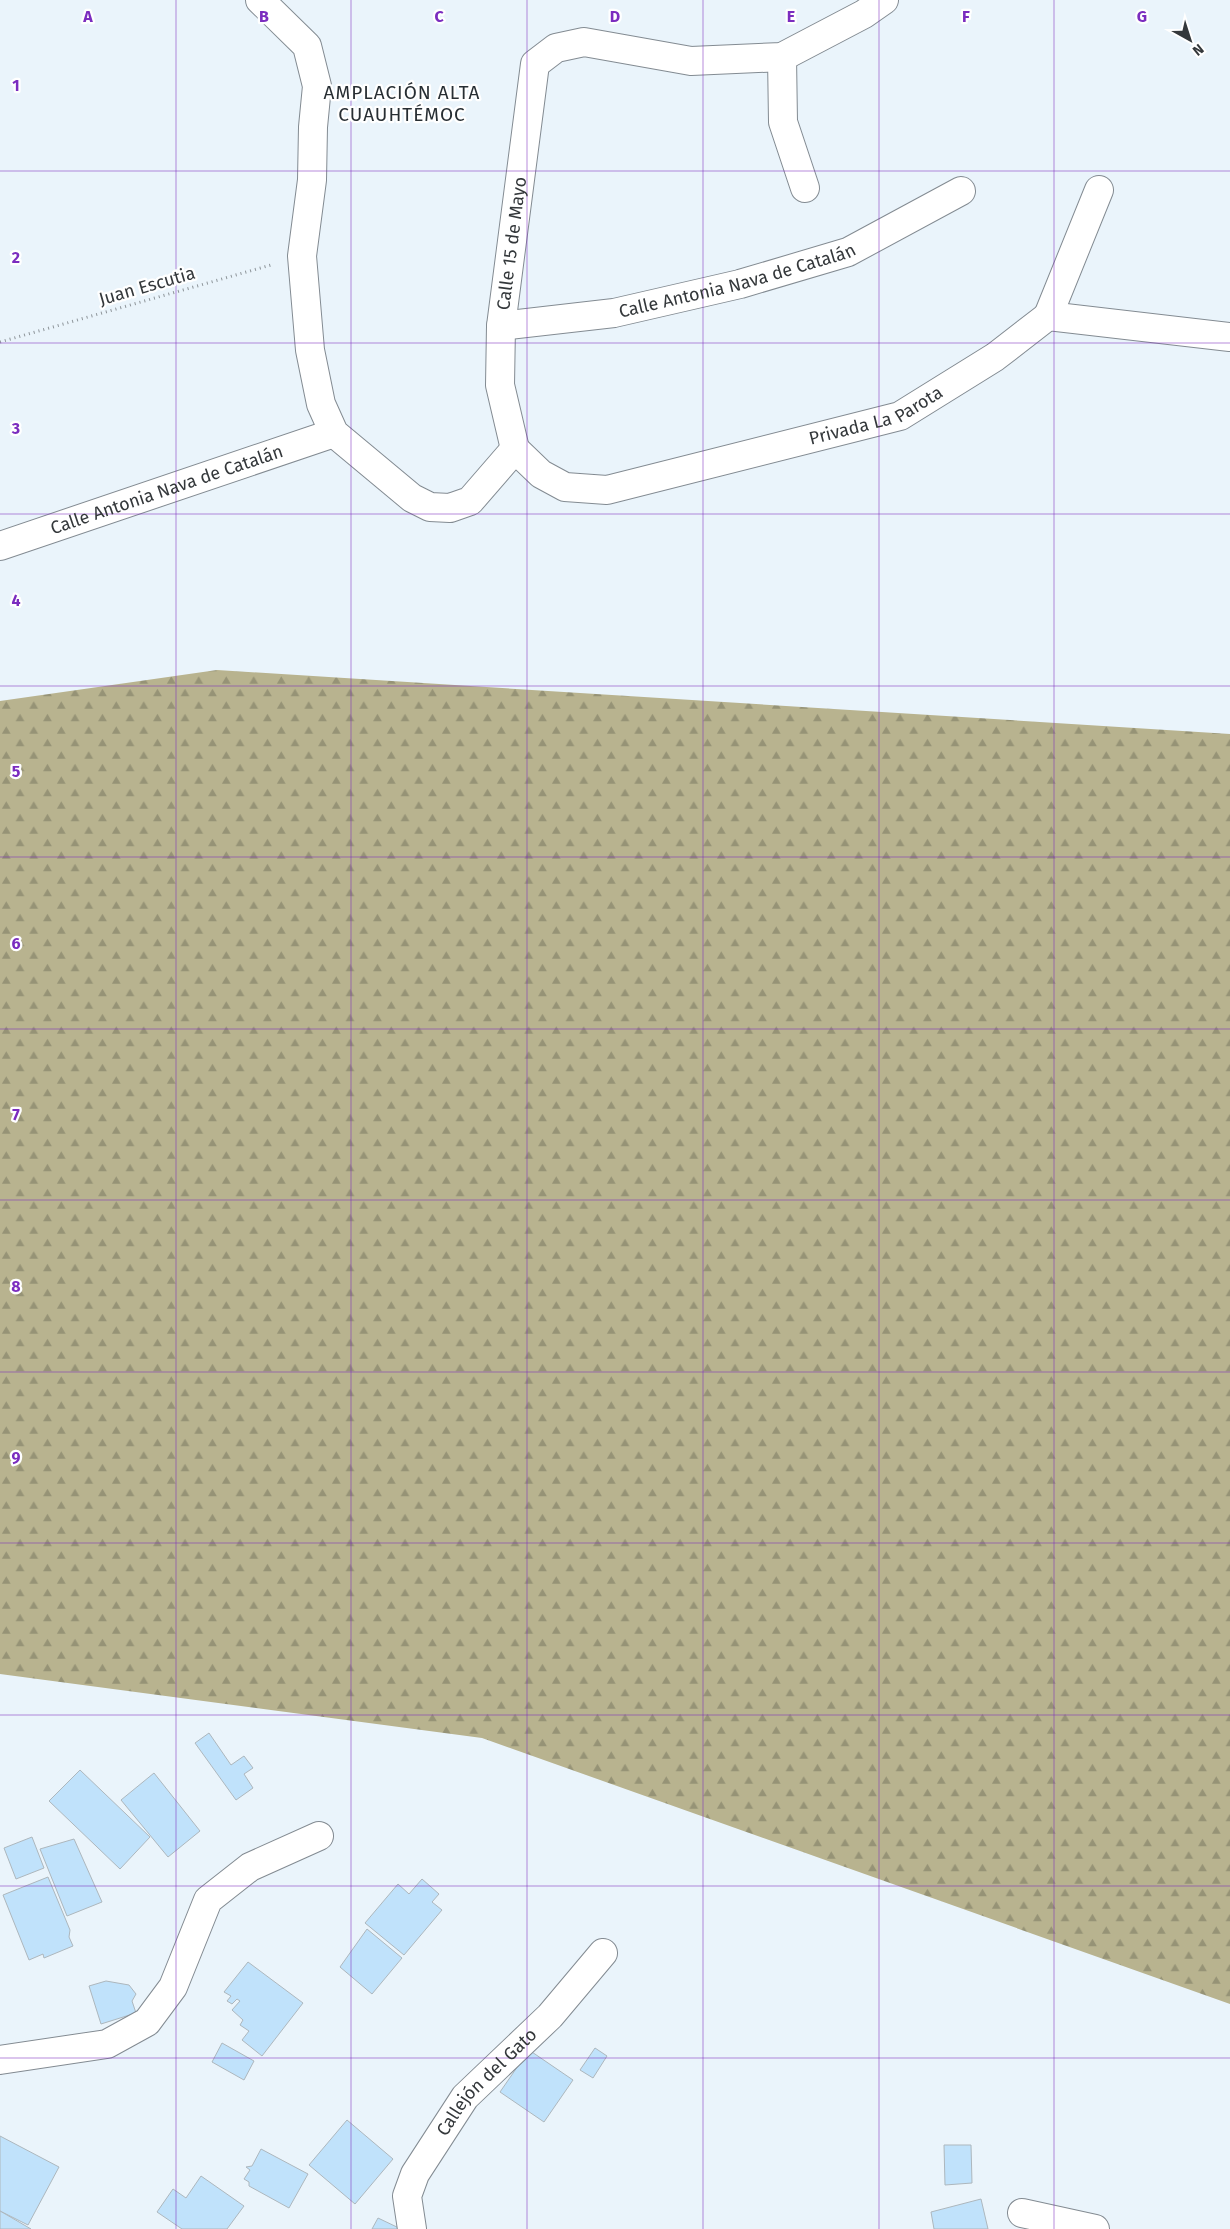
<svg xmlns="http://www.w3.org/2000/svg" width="1230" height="2229" font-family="'Fira Sans',sans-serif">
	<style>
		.forest { fill: url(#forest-firs) }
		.building { fill: #c0e2fb; stroke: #adb7bd }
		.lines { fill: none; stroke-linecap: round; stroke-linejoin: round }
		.minor-casing { stroke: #838b92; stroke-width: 30 }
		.path { stroke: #8e959a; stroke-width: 3; stroke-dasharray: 1 4; stroke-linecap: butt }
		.minor { stroke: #fff; stroke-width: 28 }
		.grid { fill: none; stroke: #7b2cbf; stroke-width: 1; stroke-opacity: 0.55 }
		.labels { text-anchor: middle; stroke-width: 4.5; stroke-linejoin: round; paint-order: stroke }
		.street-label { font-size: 18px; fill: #34383b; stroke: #fff }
		.neighbourhood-label { font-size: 19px; letter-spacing: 1px; fill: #272e33; stroke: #fff }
		.grid-label { font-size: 16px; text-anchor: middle; font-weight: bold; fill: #7b2cbf; stroke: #fff; stroke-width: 4.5; stroke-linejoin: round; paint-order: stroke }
	</style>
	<defs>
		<pattern id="forest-firs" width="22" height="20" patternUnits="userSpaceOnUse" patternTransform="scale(1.25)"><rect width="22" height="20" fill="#b8b38f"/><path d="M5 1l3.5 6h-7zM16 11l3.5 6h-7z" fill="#969376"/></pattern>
	</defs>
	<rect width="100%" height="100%" fill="#eaf4fb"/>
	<path class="forest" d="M217,670L1230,734V2004L482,1738L0,1674V701Z"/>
	<g class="building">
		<path d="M209,1733L231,1765L244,1756L253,1768L244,1774L253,1788L236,1800L195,1743Z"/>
		<path d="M80,1770L150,1837L120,1869L49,1801Z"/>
		<path d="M154,1773L200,1831L168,1857L121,1800Z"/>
		<path d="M32,1837L44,1868L16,1879L4,1848Z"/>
		<path d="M74,1839L102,1902L67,1916L40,1849Z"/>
		<path d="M48,1877L70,1930L69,1937L73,1946L44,1958L43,1954L29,1960L3,1895Z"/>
		<path d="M422,1879L439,1894L432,1902L442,1910L404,1955L365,1923L398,1884L409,1894Z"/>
		<path d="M367,1929L402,1958L372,1994L340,1967Z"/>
		<path d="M248,1962L303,2003L262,2056L242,2040L249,2031L240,2025L243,2020L232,2010L240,2001L237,1999L232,2004L227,2001L231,1996L224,1992Z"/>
		<path d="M106,1981L129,1985L136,1994L132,2001L136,2013L101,2024L89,1986Z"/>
		<path d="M222,2043L254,2061L244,2080L212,2062Z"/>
		<path d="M595,2048L607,2056L593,2078L580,2070Z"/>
		<path d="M529,2050L573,2080L544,2122L500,2092Z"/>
		<path d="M347,2120L393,2159L355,2204L309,2165Z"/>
		<path d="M0,2136L59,2167L28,2225L0,2211Z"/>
		<path d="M944,2145H971L972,2183L945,2185Z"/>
		<path d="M261,2149L308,2174L289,2208L249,2186V2182L244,2179L250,2170L246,2167L252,2166Z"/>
		<path d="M201,2176L244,2206L227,2229H182L157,2212L173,2189L186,2198Z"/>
		<path d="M981,2199L988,2229H934L931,2212Z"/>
		<path d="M0,2211L7,2215L31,2229H0Z"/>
		<path d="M378,2218L401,2229H372Z"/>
	</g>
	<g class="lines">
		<g class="minor-casing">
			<g id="minor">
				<path d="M260,0L307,46L317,86L313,127L312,180L302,256L310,350L321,404L334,433L412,498L430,507L450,508L470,501L515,449"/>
				<path d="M782,57L783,122L805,188"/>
				<path d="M1048,316L1099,190"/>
				<path id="s1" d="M501,326L614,313L740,284L848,252L961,191"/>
				<path id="s2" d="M515,449L541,474L565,487L607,490L900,416L995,357L1048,316L1230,337"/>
				<path id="s3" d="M515,449L500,385L501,326L535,64L556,48L584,42L691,61L782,57L864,14L884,0"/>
				<path id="s4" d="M0,546L334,433"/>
				<path d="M0,2060L107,2044L147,2022L173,1987L208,1900L250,1867L319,1836"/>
				<path d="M1022,2213L1095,2229"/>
				<path id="s5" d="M412,2229L407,2196L415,2174L465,2097L550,2016L603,1953"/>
			</g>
		</g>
		<path class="path" d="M0,342L271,265"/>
		<use href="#minor" class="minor"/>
	</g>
	<path class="grid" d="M176,0V2229M351,0V2229M527,0V2229M703,0V2229M879,0V2229M1054,0V2229M0,171H1230M0,343H1230M0,514H1230M0,686H1230M0,857H1230M0,1029H1230M0,1200H1230M0,1372H1230M0,1543H1230M0,1715H1230M0,1886H1230M0,2058H1230"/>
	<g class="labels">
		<g class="street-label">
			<text dy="6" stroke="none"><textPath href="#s3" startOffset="208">Calle 15 de Mayo</textPath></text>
			<text dy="6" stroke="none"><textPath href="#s1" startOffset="241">Calle Antonia Nava de Catalán</textPath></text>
			<text transform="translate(147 286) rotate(-16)" y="6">Juan Escutia</text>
			<text dy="6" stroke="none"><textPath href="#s2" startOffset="385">Privada La Parota</textPath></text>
			<text dy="6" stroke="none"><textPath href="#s4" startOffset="176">Calle Antonia Nava de Catalán</textPath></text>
			<text dy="6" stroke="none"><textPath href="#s5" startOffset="174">Callejón del Gato</textPath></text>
		</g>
		<g class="neighbourhood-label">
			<text x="402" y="99">AMPLACIÓN ALTA<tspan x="402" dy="22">CUAUHTÉMOC</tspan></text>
		</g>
	</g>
	<g class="grid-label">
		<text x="88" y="22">A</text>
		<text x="264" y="22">B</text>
		<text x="439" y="22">C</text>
		<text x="615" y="22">D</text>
		<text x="791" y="22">E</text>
		<text x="966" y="22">F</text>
		<text x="1142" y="22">G</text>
		<text x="16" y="91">1</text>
		<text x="16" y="263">2</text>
		<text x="16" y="434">3</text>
		<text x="16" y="606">4</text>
		<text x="16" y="777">5</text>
		<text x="16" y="949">6</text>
		<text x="16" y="1120">7</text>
		<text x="16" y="1292">8</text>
		<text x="16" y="1463">9</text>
	</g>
	<g transform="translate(1190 40) rotate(141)" stroke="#ffffff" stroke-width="4" paint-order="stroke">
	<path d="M0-4L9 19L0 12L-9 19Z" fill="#34383b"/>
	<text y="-8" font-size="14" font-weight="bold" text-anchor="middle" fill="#34383b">N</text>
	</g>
</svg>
